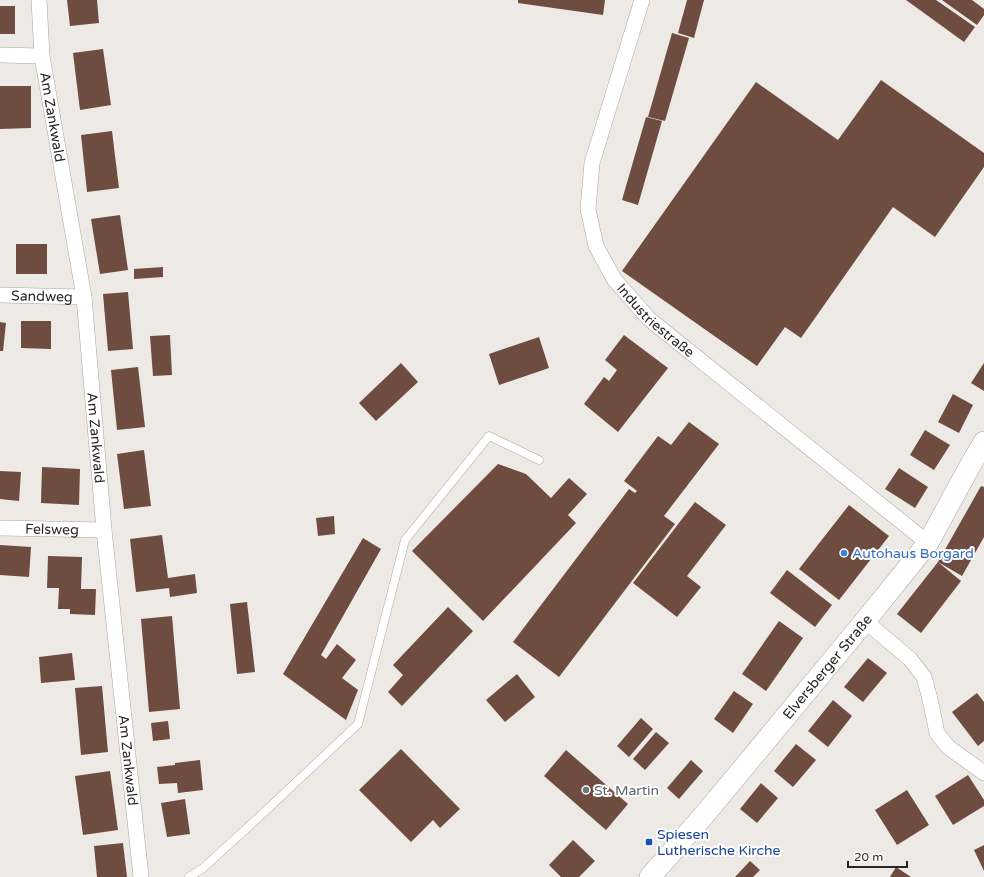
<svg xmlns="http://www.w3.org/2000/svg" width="984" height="877" font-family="'Varela Round',sans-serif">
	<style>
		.building { fill: #6f4c40 }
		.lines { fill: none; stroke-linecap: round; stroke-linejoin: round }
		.lane-casing { stroke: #aaa5a2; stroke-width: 9 }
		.street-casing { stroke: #aaa5a2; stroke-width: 16 }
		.secondary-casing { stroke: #aaa5a2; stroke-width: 22 }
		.lane { stroke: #fff; stroke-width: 8 }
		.street { stroke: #fff; stroke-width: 15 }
		.secondary { stroke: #fff; stroke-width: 21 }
		.shop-dot { fill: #3f7fe0; stroke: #fff; stroke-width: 1.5 }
		.worship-dot { fill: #6b7280; stroke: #fff; stroke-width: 1.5 }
		.transit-dot { fill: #1a4fb4; stroke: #fff; stroke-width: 1.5 }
		.labels { text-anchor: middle; stroke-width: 4; stroke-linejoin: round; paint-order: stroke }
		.street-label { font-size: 14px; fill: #292726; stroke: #fff }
		.shop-label { font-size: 14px; fill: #366cbe; stroke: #fff; text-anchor: start }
		.worship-label { font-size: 14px; fill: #5b616d; stroke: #fff; text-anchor: start }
		.transit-label { font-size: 14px; fill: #164399; stroke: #fff; text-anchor: start }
	</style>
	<rect width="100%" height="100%" fill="#ede9e5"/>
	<g class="building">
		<path d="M67,0H97L99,23L70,26Z"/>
		<path d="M518,0H605L603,15L518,3Z"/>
		<path d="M687,0H704L694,38L678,33Z"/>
		<path d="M906,0H936L975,27L964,42Z"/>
		<path d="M942,0H972L984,9V15L977,25Z"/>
		<rect x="0" y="6" width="15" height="28"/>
		<path d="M672,33L689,38L665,121L648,117Z"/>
		<path d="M103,49L111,105L80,110L73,53Z"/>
		<path d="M881,80L984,153V167L935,237L893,207L801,338L785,327L757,366L622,271L756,82L838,140Z"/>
		<path d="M0,86H31V128L0,129Z"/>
		<path d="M646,117L662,121L638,205L622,200Z"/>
		<path d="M112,131L119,188L87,192L81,135Z"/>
		<path d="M120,215L128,270L100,274L91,219Z"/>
		<rect x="16" y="244" width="31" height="30"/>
		<path d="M163,267V277L134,279V269Z"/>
		<path d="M128,292L133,349L108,351L103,294Z"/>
		<path d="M21,321H51V349L21,348Z"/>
		<path d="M0,322L6,323L3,351H0Z"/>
		<path d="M170,335L172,375L153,376L150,336Z"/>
		<path d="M624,335L668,368L618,432L584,404L604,377L609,381L617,370L605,360Z"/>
		<path d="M539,337L549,368L499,385L489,354Z"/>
		<path d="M401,363L418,382L376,421L359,403Z"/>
		<path d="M984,363V391L971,383Z"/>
		<path d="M138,367L145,427L117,430L111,370Z"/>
		<path d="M953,394L973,405L959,433L938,422Z"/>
		<path d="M689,422L719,444L664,516L675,524L559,677L513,642L629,489L635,493L637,491L624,481L658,436L671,445Z"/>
		<path d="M925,430L950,445L934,470L910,455Z"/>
		<path d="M144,450L151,506L124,509L117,454Z"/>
		<path d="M498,464L526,474L551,498L569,478L587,494L568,515L576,523L483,621L412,551Z"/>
		<path d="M42,467L80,469L79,505L41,503Z"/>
		<path d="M899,468L928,487L915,508L885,489Z"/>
		<path d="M0,471L21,472L19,501L0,499Z"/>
		<path d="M981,486L984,487V537L962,576L938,562L961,581L921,633L897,614L938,562Z"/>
		<path d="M695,502L726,525L687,576L701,587L677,617L633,583Z"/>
		<path d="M849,505L889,536L839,600L799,569Z"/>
		<path d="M334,516L335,534L318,536L316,518Z"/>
		<path d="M162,535L168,578L195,574L197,593L170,597L169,588L136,592L130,539Z"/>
		<path d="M363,538L381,549L321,655L326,659L337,644L356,660L342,678L358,690L346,720L283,674Z"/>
		<path d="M0,545L31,547L29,577L0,575Z"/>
		<path d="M48,556L82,557L81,589H96L95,615L70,614V609H58L59,588H47Z"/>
		<path d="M787,570L832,605L815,627L770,593Z"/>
		<path d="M247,602L255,672L237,674L230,604Z"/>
		<path d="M448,607L473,631L402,706L388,692L403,675L393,665Z"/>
		<path d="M172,616L180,709L149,712L141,619Z"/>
		<path d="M779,621L803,638L766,691L742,674Z"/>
		<path d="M72,653L75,680L41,683L39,657Z"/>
		<path d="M868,658L887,673L863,702L844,687Z"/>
		<path d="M517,674L535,697L505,722L486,700Z"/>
		<path d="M102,686L108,752L81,755L75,688Z"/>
		<path d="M734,691L753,704L733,733L714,719Z"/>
		<path d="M977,693L984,702V741L978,746L952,712Z"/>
		<path d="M833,700L852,716L828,747L808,731Z"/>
		<path d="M641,718L653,729L629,757L617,746Z"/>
		<path d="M168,721L170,739L153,741L151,723Z"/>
		<path d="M656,732L669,743L645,770L633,759Z"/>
		<path d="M796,744L816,760L793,787L774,771Z"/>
		<path d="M401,749L460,809L440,828L433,820L411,842L359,790Z"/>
		<path d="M566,750L628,804L606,830L544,776Z"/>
		<path d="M200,760L203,790L178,793L177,783L159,784L157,767L175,765V763Z"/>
		<path d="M691,760L703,771L679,799L667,788Z"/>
		<path d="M110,771L118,830L83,835L75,776Z"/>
		<path d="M968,775L984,800V806L953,825L935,796Z"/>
		<path d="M761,783L778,798L757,823L740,809Z"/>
		<path d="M907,790L929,825L897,845L875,810Z"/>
		<path d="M185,799L190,834L167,837L161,803Z"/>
		<path d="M573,840L595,861L579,877H561L549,865Z"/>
		<path d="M123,843L127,877H97L94,846Z"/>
		<path d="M984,845V871L974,850Z"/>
		<path d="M750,861L760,870L753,877H735Z"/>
		<path d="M896,867L911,877H890Z"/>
	</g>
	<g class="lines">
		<g class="lane-casing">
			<path id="lane" d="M189,877L202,869L259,817L358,724L405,540L489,436L539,460"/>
		</g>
		<g class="street-casing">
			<g id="street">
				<path id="s1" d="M39,0L42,56L84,297L104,530L141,877"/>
				<path id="s2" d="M642,0L592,163L588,209L596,246L614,279L649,319L928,543"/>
				<path d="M0,55L42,56"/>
				<path id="s3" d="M0,295L84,297"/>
				<path id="s4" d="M0,528L104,530"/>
				<path d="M865,621L910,659L924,677L930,699L937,733L948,747L984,773"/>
			</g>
		</g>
		<g class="secondary-casing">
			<g id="secondary">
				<path id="s5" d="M650,877L705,814L865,621L928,543L971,464L984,442"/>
			</g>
		</g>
		<use href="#lane" class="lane"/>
		<use href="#street" class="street"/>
		<use href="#secondary" class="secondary"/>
	</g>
	<circle class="shop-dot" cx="844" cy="553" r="4"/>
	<circle class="worship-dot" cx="586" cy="790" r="4"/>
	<rect class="transit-dot" x="645" y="838" width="8" height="8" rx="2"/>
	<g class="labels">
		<g class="street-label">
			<text dy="5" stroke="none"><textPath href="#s1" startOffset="118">Am Zankwald</textPath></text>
			<text dy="5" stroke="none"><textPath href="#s3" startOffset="42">Sandweg</textPath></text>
			<text dy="5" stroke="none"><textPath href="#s2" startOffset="351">Industriestraße</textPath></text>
			<text dy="5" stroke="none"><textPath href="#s1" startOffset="442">Am Zankwald</textPath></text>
			<text dy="5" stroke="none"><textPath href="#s4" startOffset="52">Felsweg</textPath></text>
			<text dy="5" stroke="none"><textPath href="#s5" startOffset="275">Elversberger Straße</textPath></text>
			<text dy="5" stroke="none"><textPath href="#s1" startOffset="766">Am Zankwald</textPath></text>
		</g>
		<g class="shop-label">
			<text x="852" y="558">Autohaus Borgard</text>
		</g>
		<g class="worship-label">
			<text x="594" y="795">St. Martin</text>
		</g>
		<g class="transit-label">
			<text x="657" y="839">Spiesen<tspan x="657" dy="16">Lutherische Kirche</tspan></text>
		</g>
	</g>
	<path d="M848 861v6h59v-6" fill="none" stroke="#292726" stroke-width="2"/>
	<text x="854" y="861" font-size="12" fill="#292726" stroke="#ffffff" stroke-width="3" paint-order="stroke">20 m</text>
</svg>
